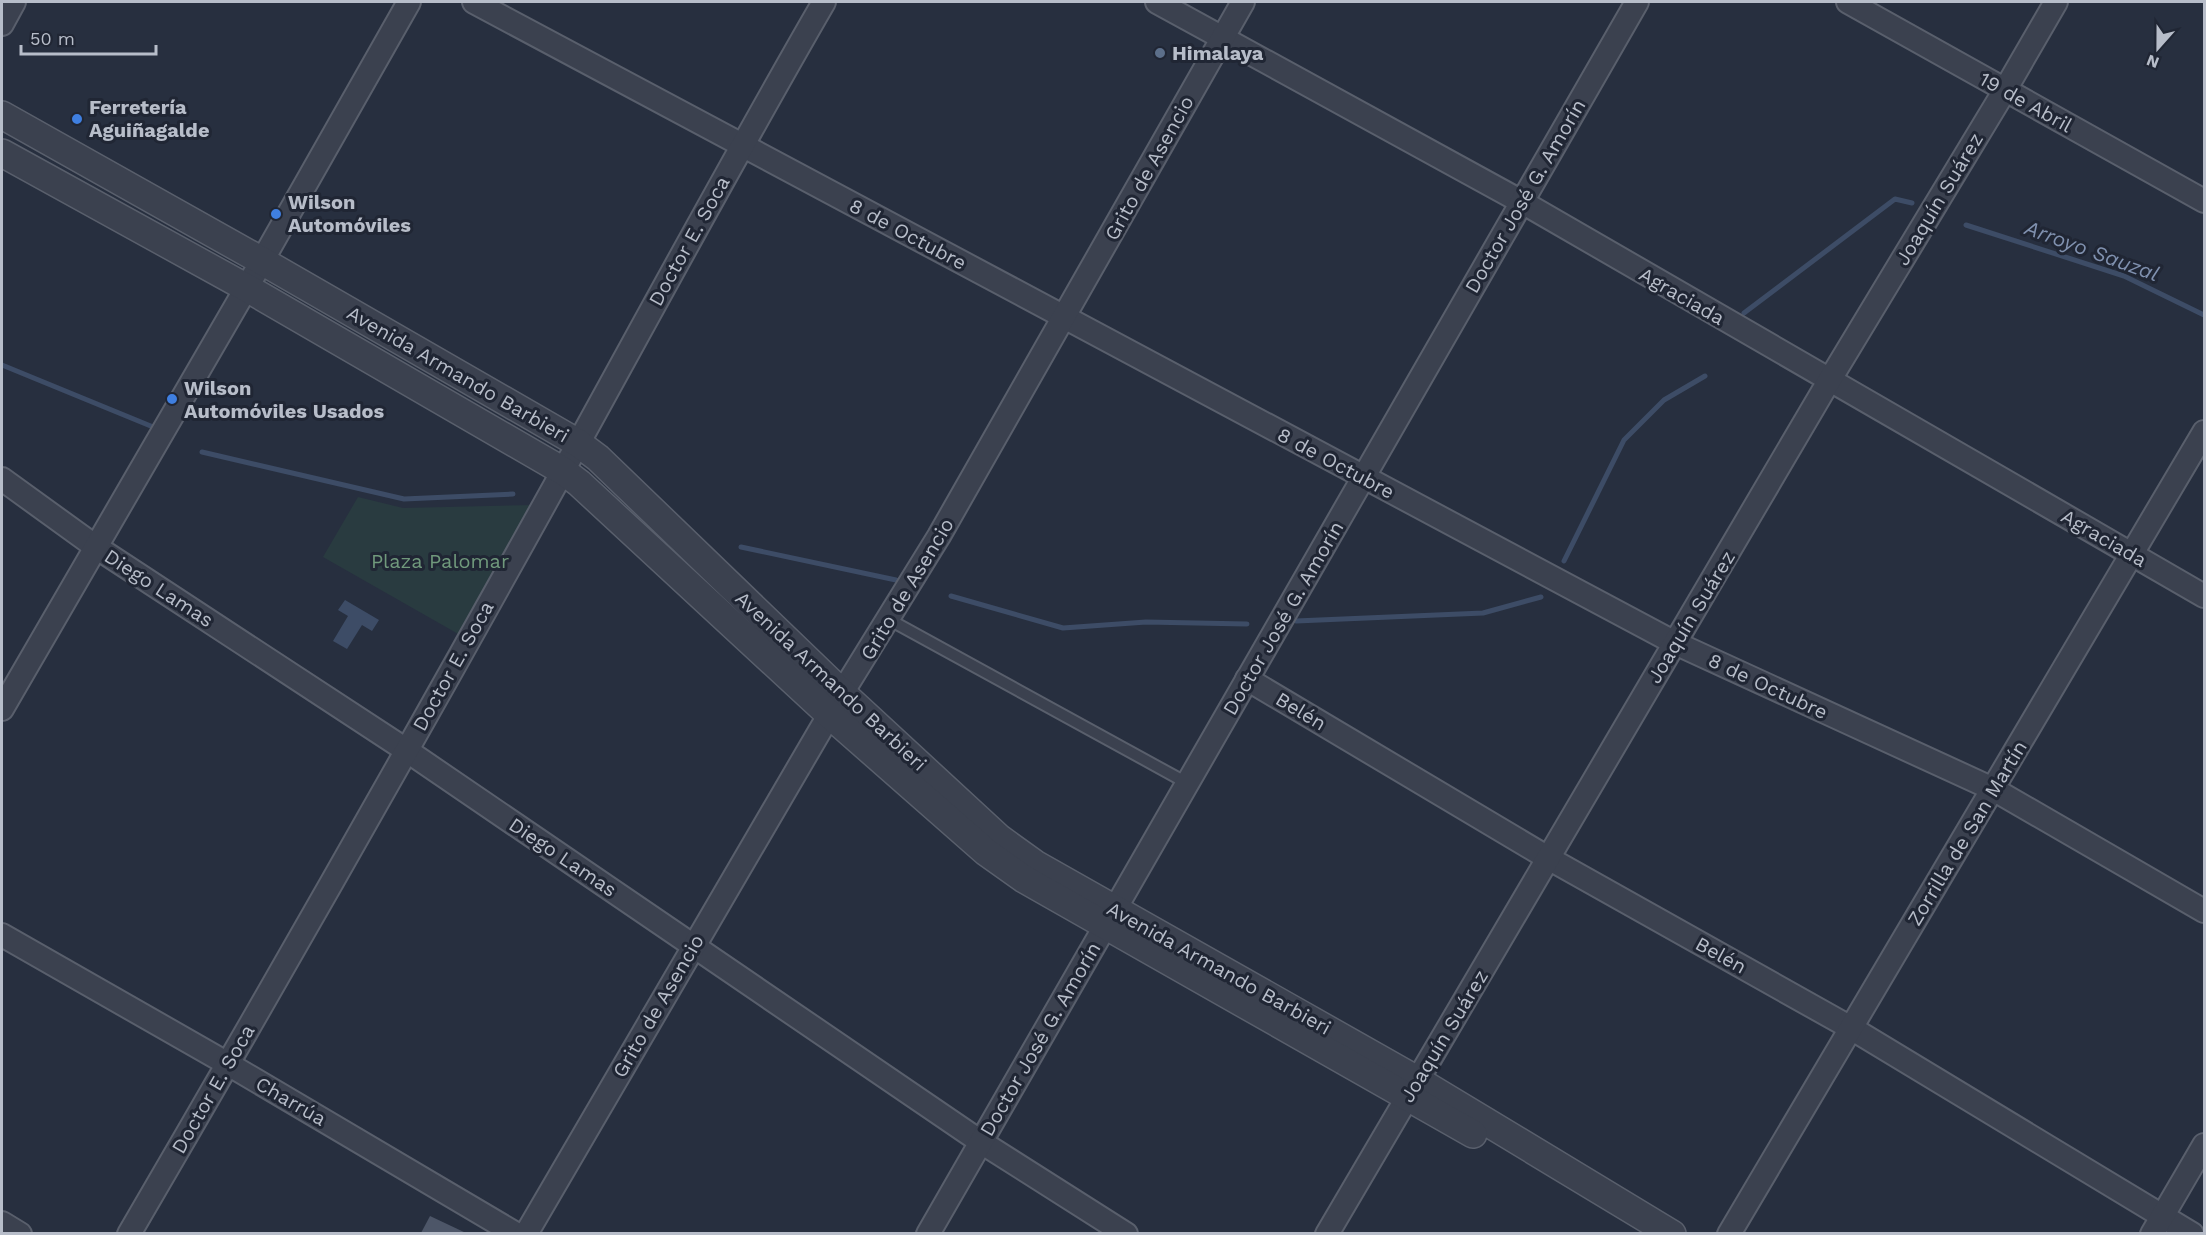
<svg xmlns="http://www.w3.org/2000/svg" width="2206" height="1235" font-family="'Work Sans',sans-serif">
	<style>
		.green { fill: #293b40 }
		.water { fill: #3d4c66 }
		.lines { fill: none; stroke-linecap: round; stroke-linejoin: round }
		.stream { stroke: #3d4c66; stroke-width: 5 }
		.building { fill: #4d5668 }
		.service-casing { stroke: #595f6c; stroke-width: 14 }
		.minor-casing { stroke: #595f6c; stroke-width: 26 }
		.tertiary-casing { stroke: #595f6c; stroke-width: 30 }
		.service { stroke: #3b414f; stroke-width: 10 }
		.minor { stroke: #3b414f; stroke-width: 22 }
		.tertiary { stroke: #3b414f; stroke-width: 27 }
		.service-dot { fill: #5c6f8a; stroke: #202634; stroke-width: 2 }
		.shop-dot { fill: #3f7fe0; stroke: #202634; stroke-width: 2 }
		.labels { text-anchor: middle; stroke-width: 6; stroke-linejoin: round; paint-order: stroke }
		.poi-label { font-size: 20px; font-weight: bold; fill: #b7bdc9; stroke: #202634; text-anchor: start }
		.street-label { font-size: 20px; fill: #b7bdc9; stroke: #202634 }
		.park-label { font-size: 20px; fill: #70997c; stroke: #202634 }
		.water-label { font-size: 21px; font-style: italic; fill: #8091af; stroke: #202634 }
	</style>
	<rect width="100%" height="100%" fill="#272f3f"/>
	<path class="green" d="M358,497L403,508L534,505L460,635L323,557Z"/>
	<path class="water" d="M345,600L379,620L372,631L362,625L347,649L333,641L348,616L338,610Z"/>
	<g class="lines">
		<g class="stream">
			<path d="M1966,225L2124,276L2204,315"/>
			<path d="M1744,313L1895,199L1912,203"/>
			<path d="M2,365L158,429"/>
			<path d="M202,452L404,499L513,494"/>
			<path d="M741,547L896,580"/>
			<path d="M1564,561L1624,440L1664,400L1705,376"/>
			<path d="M951,596L1063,628L1146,622L1247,624"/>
			<path d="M1296,621L1483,613L1541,597"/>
		</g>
	</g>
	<path class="building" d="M430,1216L466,1233H421Z"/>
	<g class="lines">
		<g class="service-casing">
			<path id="service" d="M888,619L1187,783"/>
		</g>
		<g class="minor-casing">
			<g id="minor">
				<path d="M474,2L1675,643L1993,789L2204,911"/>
				<path d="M1157,2L1522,202L2204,596"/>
				<path d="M1848,2L2204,201"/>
				<path d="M2,24L14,2"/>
				<path d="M2,479L96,547L406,750L981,1142L1126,1234"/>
				<path d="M1247,679L1548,858L1851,1028L2192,1234"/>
				<path d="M2,709L262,261L409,2"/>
				<path d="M2,935L228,1064L516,1234"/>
				<path d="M2,1223L20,1234"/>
				<path d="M129,1234C282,972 432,708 579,442C660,295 740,147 824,2"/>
				<path d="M526,1234L842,693L939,536L1243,2"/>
				<path d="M928,1234L1637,2"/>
				<path d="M1327,1234L1829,381L2005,90L2056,2"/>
				<path d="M1729,1234L2204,432"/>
				<path d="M2152,1234L2204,1145"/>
			</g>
		</g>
		<g class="tertiary-casing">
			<g id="tertiary">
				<path d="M2,115L262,261L578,443L598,458L842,693L999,838L1035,864L1417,1080L1672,1234"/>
				<path d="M2,153L247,288L563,471L579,483L830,715L986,852L1024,879L1473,1134"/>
			</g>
		</g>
		<use href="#service" class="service"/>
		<use href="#minor" class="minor"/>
		<use href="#tertiary" class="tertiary"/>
	</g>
	<circle class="service-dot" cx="1160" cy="53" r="6"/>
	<g class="shop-dot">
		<circle cx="77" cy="119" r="6"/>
		<circle cx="276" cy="214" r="6"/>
		<circle cx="172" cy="399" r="6"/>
	</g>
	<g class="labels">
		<g class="poi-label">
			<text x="1172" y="60">Himalaya</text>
			<text x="89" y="114">Ferretería<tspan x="89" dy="23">Aguiñagalde</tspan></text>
			<text x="288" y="209">Wilson<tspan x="288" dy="23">Automóviles</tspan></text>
			<text x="184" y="395">Wilson<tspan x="184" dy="23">Automóviles Usados</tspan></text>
		</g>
		<g class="street-label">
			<text transform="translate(2026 102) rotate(29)" y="7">19 de Abril</text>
			<text transform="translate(1149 168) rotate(-61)" y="7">Grito de Asencio</text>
			<text transform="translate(1525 196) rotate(-60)" y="7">Doctor José G. Amorín</text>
			<text transform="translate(1939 199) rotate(-59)" y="7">Joaquín Suárez</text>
			<text transform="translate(908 234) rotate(28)" y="7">8 de Octubre</text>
			<text transform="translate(689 241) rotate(-61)" y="7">Doctor E. Soca</text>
			<text transform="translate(1682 296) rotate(30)" y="7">Agraciada</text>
			<text transform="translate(458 374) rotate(30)" y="7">Avenida Armando Barbieri</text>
			<text transform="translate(1336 463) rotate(28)" y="7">8 de Octubre</text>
			<text transform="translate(2104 538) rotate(30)" y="7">Agraciada</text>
			<text transform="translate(159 588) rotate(33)" y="7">Diego Lamas</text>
			<text transform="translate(907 589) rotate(-59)" y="7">Grito de Asencio</text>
			<text transform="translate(1691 617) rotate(-59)" y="7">Joaquín Suárez</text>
			<text transform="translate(1283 618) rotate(-60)" y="7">Doctor José G. Amorín</text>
			<text transform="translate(453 666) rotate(-61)" y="7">Doctor E. Soca</text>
			<text transform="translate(831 681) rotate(43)" y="7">Avenida Armando Barbieri</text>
			<text transform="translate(1768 686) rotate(25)" y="7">8 de Octubre</text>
			<text transform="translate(1301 711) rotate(31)" y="7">Belén</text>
			<text transform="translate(1967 833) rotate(-59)" y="7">Zorrilla de San Martín</text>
			<text transform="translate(563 857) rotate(34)" y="7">Diego Lamas</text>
			<text transform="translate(1721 955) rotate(29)" y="7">Belén</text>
			<text transform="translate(1219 968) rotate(29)" y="7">Avenida Armando Barbieri</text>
			<text transform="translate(658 1006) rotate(-60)" y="7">Grito de Asencio</text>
			<text transform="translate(1444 1036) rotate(-59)" y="7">Joaquín Suárez</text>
			<text transform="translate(1040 1039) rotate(-60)" y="7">Doctor José G. Amorín</text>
			<text transform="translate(213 1089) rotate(-60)" y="7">Doctor E. Soca</text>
			<text transform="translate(291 1101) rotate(30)" y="7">Charrúa</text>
		</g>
		<g class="park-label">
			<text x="440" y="568">Plaza Palomar</text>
		</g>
		<g class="water-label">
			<text transform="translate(2092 251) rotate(20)" y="7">Arroyo Sauzal</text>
		</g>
	</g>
	<rect width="2206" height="1235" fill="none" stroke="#b7bdc9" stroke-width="6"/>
	<g transform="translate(2158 48) rotate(201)" stroke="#202634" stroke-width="4.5" paint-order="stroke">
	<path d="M0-4.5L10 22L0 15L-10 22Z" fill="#b7bdc9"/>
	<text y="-9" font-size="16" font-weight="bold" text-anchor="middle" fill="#b7bdc9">N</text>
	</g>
	<path d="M21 45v9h135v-9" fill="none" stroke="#b7bdc9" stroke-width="3"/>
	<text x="30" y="45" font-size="18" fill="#b7bdc9" stroke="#202634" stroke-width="4.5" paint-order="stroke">50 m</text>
</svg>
